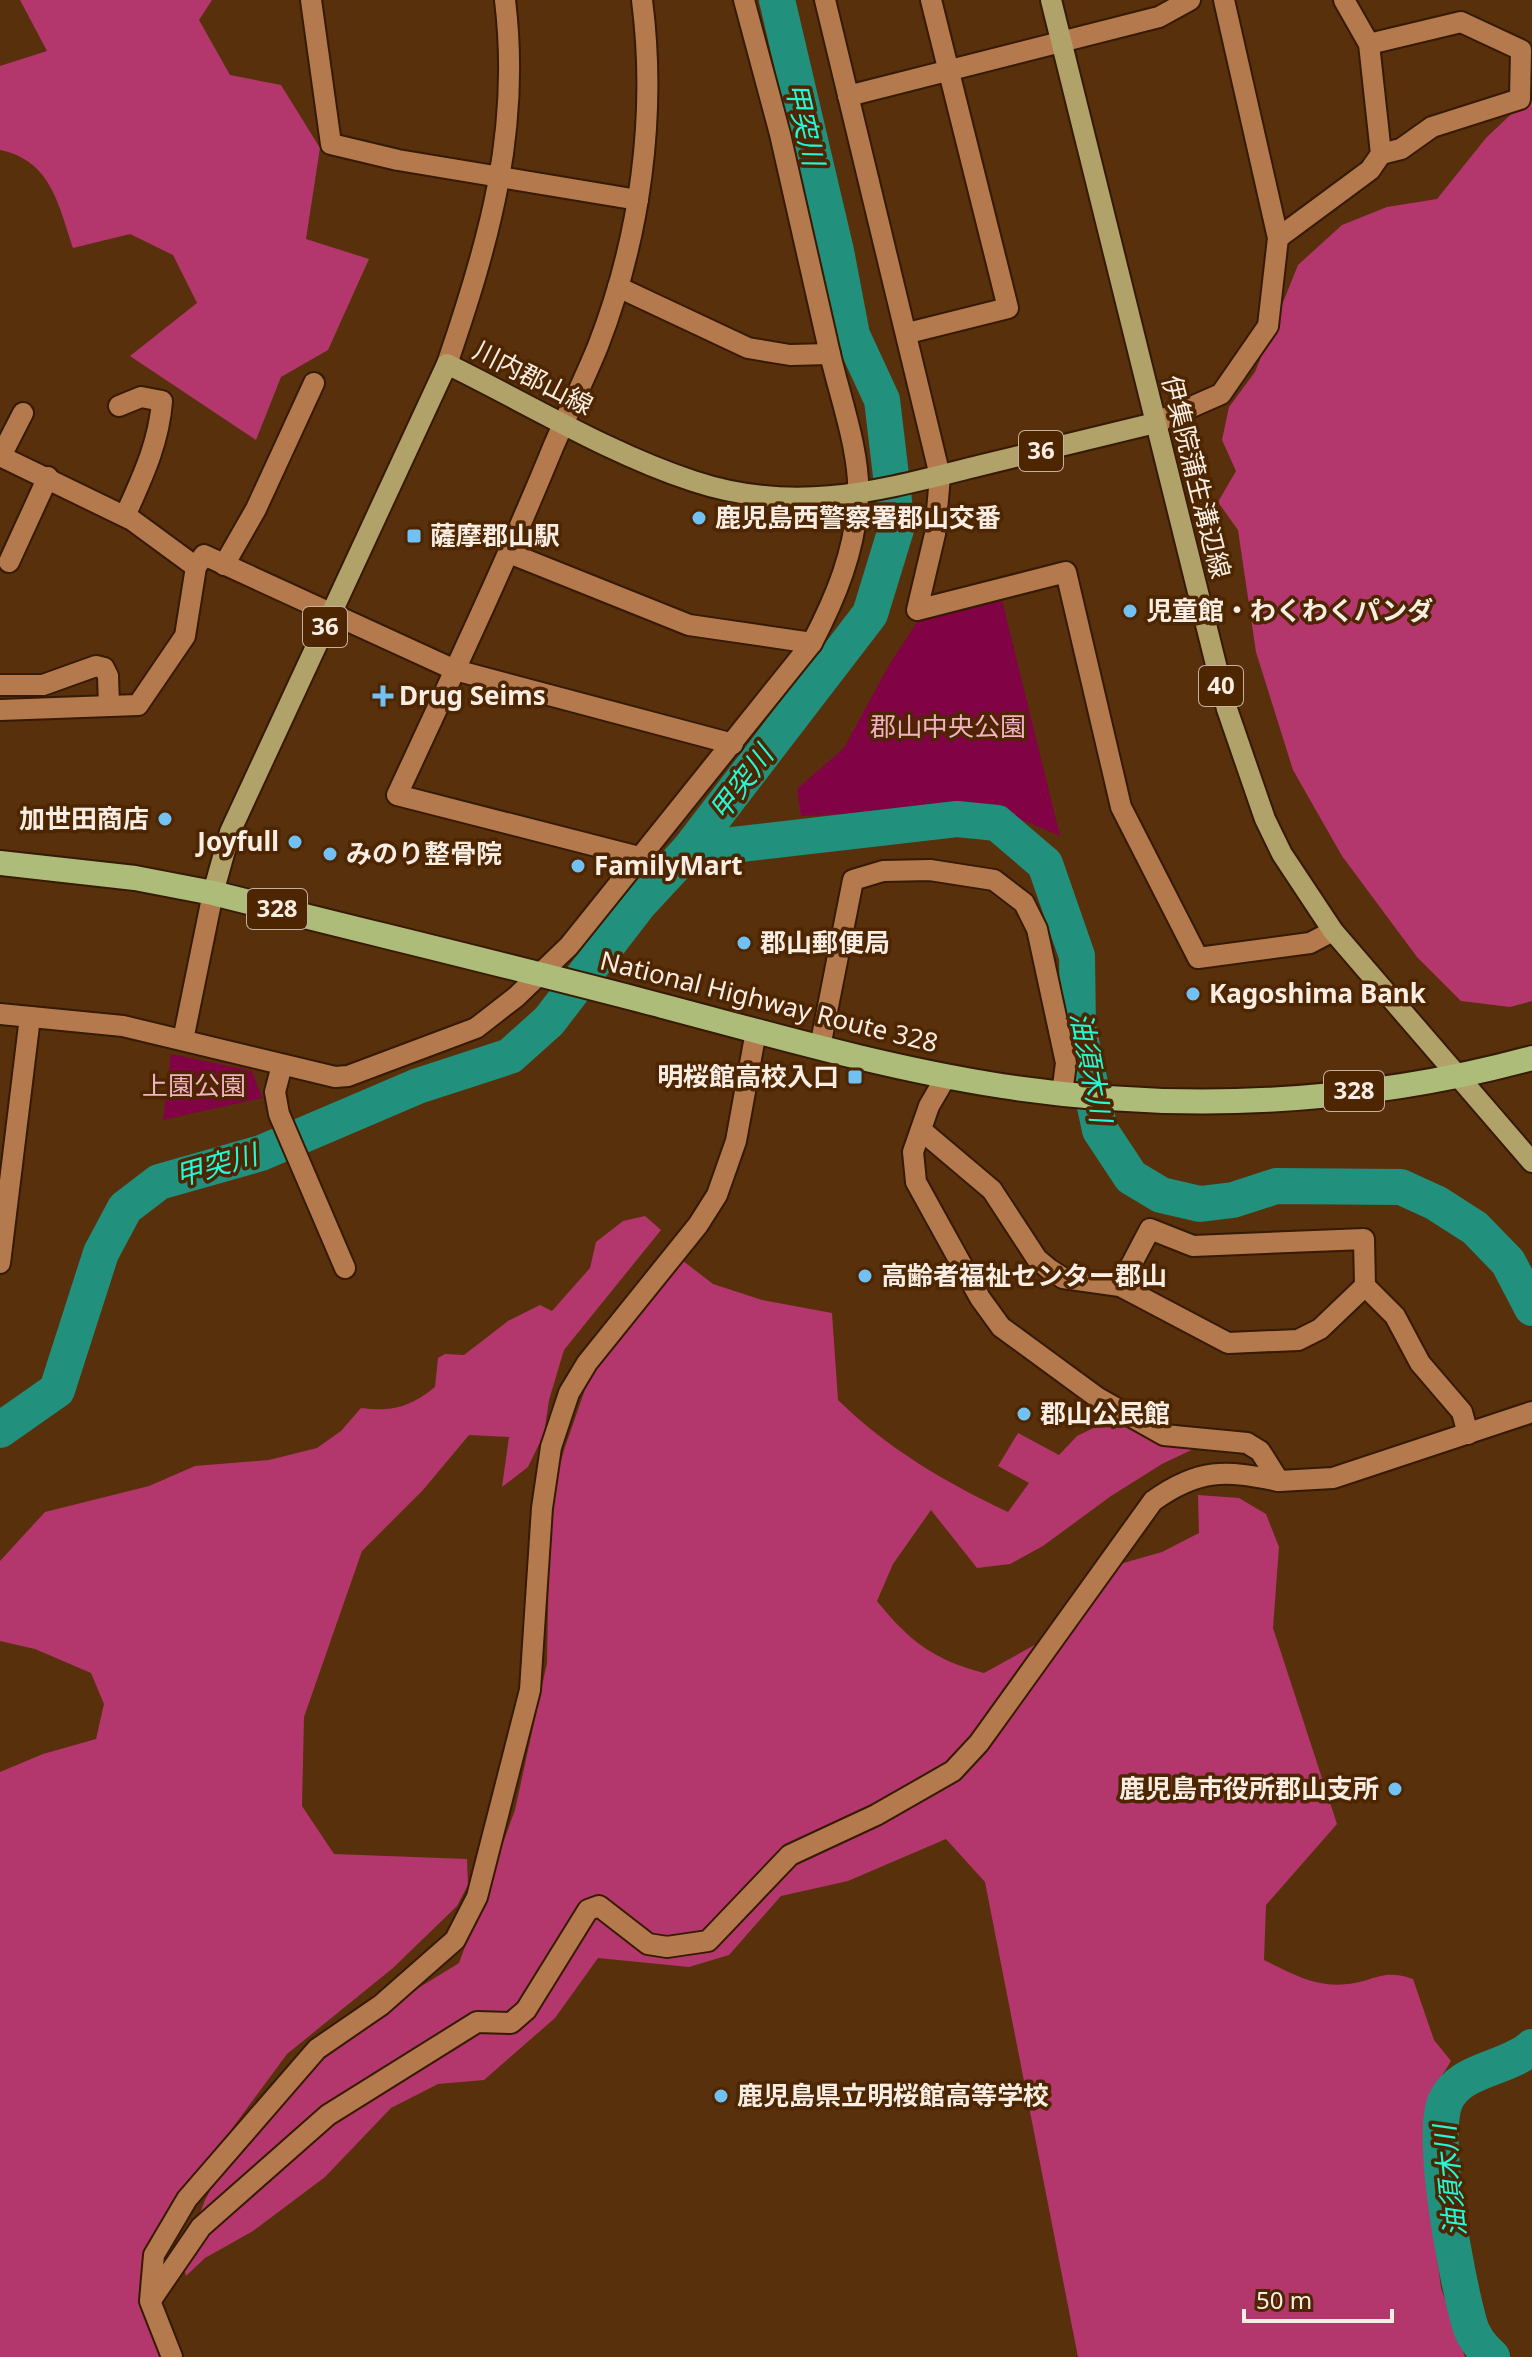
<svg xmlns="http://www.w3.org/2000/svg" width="1532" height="2357" font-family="'Noto Sans','Noto Sans JP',sans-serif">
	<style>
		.green { fill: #820345 }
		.forest { fill: #b3376c }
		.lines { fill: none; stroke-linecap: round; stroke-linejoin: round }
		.river { stroke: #21907d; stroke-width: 36 }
		.street-casing { stroke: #361a02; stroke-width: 24 }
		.secondary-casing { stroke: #361a02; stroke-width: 24 }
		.primary-casing { stroke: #361a02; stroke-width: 24 }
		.highway-casing { stroke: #361a02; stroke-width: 28 }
		.street { stroke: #b47a4d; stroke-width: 20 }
		.secondary { stroke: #b47a4d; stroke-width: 20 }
		.primary { stroke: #b0a268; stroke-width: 20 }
		.highway { stroke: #aebc7a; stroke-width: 24 }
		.poi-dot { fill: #71c1f5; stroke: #4d2600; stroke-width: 3 }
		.labels { text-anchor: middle; stroke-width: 7; stroke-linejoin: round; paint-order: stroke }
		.shield { fill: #4d2600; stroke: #c6b1a0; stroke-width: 2 }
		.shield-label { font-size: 24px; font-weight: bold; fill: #faede4 }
		.street-label { font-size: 26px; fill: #faede4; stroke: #4d2600 }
		.poi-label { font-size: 26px; font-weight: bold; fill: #faede4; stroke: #4d2600; text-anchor: start }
		.park-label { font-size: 26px; fill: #f2b2c6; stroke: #4d2600 }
		.water-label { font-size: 28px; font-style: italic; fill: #23f8d8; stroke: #4d2600 }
	</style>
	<rect width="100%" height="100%" fill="#58300b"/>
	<g class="green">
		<path d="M1002,600L1060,836L992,807L801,816L797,789L844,748L889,665L921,616Z"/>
		<path d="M171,1054L252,1071L262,1098L163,1120Z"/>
	</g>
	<g class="forest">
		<path d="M20,0H212L199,20L230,75L281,85L320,148L306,239L369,259L328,350L281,377L256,440L130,356L197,303L173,255L130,234L73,248C59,206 51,160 0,150V66L47,51Z"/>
		<path d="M1532,99V1001L1510,1007L1461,1001L1417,957L1342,856L1293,770L1256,652L1238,530L1218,502L1236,471L1222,440L1229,407L1255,372L1298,265L1342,225L1387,207L1437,199L1486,138L1526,100Z"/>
		<path d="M645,1216L661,1230L564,1350L549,1400L544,1434L528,1467L502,1487L509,1437L469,1435L423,1490L362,1551L304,1717L302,1806L334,1854L467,1859L468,1885L457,1906L393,1968L287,2054L186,2191L161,2246L157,2288L180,2357H0V1772L43,1754L96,1739L104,1704L91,1673L35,1649L0,1641V1561L45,1512L149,1486L195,1466L269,1460L317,1448L341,1431L361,1408C393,1412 410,1407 435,1387L438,1358L445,1354L464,1355L508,1321L540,1305L552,1311L590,1268L596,1242L623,1221Z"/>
		<path d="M678,1257L713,1284L762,1300L832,1313L838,1400C887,1448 946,1483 1008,1512L1029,1483L998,1466L1018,1433L1059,1455L1077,1436L1112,1419L1206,1443L1162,1464L1111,1496L1043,1546L1010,1564L977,1568L931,1510L893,1564L877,1601C909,1641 934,1660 984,1673L1067,1627L1113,1566L1162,1552L1199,1533L1198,1495L1239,1498L1266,1514L1279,1547L1273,1628L1337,1824L1266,1905L1264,1960C1291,1973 1316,1988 1347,1984C1376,1981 1382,1968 1413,1979L1434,2040L1451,2061L1433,2090L1424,2148L1441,2288L1465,2357H1078L985,1882L946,1839L848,1881L781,1896L729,1955L689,1967L598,1958L555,2018L484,2080L438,2084L391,2108L325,2177L253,2231L205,2258L186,2276L182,2261L205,2200L223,2166L342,2035L459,1963L515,1810L547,1663L550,1498L565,1447L589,1378Z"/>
	</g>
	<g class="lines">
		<g class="river">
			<path d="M689,850L957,819L997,823L1045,864L1077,956L1078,1027L1100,1130L1131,1177L1161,1195L1200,1204L1233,1200L1276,1186L1401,1187L1436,1203L1475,1228L1508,1262L1532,1308"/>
			<path d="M0,1430L57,1390L101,1253L125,1208L159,1182L261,1153L418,1086L510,1056L549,1021L639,904L689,850L870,614L897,526L882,400L852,335L836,251L777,0"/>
			<path d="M1492,2357C1482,2348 1472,2335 1469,2322C1457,2279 1430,2140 1445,2102C1459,2068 1507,2070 1532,2047"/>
		</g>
		<g class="street-casing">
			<g id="street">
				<path d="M311,0L331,144L398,160L638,200"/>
				<path d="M744,0L780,134L830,354"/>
				<path d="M825,0L940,476L935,534L917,610L1066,572L1121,807L1198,958L1310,943L1333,931"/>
				<path d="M1369,44L1461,22L1521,50L1520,99L1432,127L1401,149L1381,154"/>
				<path d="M848,96L1159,17L1190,0"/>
				<path d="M1278,238L1370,170L1381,154L1369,44L1344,0"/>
				<path d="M618,287L748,348L790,355L830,354C840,397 861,455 858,498C855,551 836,597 812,643"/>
				<path d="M908,333L1008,308L931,0"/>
				<path d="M119,406L141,397L162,401C159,443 142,478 125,516"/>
				<path d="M1155,423L1221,394L1268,326L1278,238L1224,0"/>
				<path d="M0,456L132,520L196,567"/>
				<path d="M1,456L23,413"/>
				<path d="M9,562L48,477"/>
				<path d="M224,565L256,509L314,383"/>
				<path d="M0,685H43L96,666L104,668L108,676L109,706"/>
				<path d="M0,710L138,705L185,636L196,567L204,555L455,670L733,744"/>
				<path d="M639,857L397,795C449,683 502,571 549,457C564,420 583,383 598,346C640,238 657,116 642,0"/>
				<path d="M0,1014L123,1026L335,1077L348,1076L476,1028L516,997L569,946L812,643L689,625L509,553"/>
				<path d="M183,1040L213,893"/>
				<path d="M820,1047L853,880L883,871L930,870L994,880L1024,903L1037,929L1066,1063L1062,1094"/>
				<path d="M282,1065L275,1092L279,1114L345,1268"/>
				<path d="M947,1075L929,1106L913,1152L916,1182L980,1298L1001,1327L1098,1398L1164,1435L1247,1443L1260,1451L1279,1481"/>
				<path d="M921,1130L992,1190L1037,1259L1049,1269L1063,1278L1120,1286L1228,1343L1298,1340L1320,1329L1365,1286L1395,1316L1420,1363L1462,1412L1468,1434"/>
				<path d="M0,1263L30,1017"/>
				<path d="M1120,1286L1150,1229L1193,1246L1364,1239L1365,1286"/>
				<path d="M151,2300L201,2227L328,2115L477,2022L511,2023L526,2010L588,1910L599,1906L648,1944L667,1947L708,1941L790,1855L876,1815L953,1771L979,1743L1153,1501C1199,1468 1225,1470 1279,1481"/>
				<path d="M172,2357L150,2301L154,2255L187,2199L317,2049L381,2005L455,1940L477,1897L530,1690L542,1508L551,1447L569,1393L587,1363L698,1225L717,1195L736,1141L756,1031"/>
			</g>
		</g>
		<g class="secondary-casing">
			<g id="secondary">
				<path d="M447,364C489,242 521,131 505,0"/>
				<path d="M1279,1481L1333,1478L1532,1412"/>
			</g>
		</g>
		<g class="primary-casing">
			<g id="primary">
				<path d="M1051,0L1227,709L1265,819L1282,854L1333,931L1532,1162"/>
				<path d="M213,893L230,832L447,364C527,403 608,453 693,481C795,515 878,491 978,466C1037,452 1096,437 1155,423"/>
			</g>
		</g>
		<g class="highway-casing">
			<path id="highway" d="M0,863L135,878L213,893C355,929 498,963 640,1000C759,1031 879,1067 1002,1086C1178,1113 1360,1105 1532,1058"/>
		</g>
		<use href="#street" class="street"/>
		<use href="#secondary" class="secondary"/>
		<use href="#primary" class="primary"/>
		<use href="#highway" class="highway"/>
	</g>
	<g class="poi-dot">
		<circle cx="699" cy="518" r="8"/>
		<rect x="406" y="528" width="16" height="16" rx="4"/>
		<circle cx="1130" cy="611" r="8"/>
		<path d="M379 684h8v8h8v8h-8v8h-8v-8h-8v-8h8z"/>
		<circle cx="165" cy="819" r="8"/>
		<circle cx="295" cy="842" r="8"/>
		<circle cx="330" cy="854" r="8"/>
		<circle cx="578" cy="866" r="8"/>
		<circle cx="744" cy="943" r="8"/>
		<circle cx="1193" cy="994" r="8"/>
		<rect x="847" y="1069" width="16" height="16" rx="4"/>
		<circle cx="865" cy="1276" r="8"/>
		<circle cx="1024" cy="1414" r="8"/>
		<circle cx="1395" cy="1789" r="8"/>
		<circle cx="721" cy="2096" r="8"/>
	</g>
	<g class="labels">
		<g class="shield">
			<rect x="1019" y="431" width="44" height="40" rx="6"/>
			<rect x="303" y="607" width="44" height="40" rx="6"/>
			<rect x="1199" y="666" width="44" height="40" rx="6"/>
			<rect x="247" y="889" width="60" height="40" rx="6"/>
			<rect x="1324" y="1071" width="60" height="40" rx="6"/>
		</g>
		<g class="shield-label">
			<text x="1041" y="459">36</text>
			<text x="325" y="635">36</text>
			<text x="1221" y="694">40</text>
			<text x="277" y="917">328</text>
			<text x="1354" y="1099">328</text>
		</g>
		<g class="street-label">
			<text transform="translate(533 378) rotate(27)" y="9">川内郡山線</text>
			<text transform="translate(1196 477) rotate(76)" y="9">伊集院蒲生溝辺線</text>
			<text transform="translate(769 1002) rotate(14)" y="9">National Highway Route 328</text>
		</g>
		<g class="poi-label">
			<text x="715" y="527">鹿児島西警察署郡山交番</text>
			<text x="430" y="545">薩摩郡山駅</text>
			<text x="1146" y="620">児童館・わくわくパンダ</text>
			<text x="399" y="705">Drug Seims</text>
			<text x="149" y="828" text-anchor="end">加世田商店</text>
			<text x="279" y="851" text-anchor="end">Joyfull</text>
			<text x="346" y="863">みのり整骨院</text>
			<text x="594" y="875">FamilyMart</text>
			<text x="760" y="952">郡山郵便局</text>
			<text x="1209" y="1003">Kagoshima Bank</text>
			<text x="839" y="1086" text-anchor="end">明桜館高校入口</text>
			<text x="881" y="1285">高齢者福祉センター郡山</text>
			<text x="1040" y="1423">郡山公民館</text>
			<text x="1379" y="1798" text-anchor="end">鹿児島市役所郡山支所</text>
			<text x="737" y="2105">鹿児島県立明桜館高等学校</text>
		</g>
		<g class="park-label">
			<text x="948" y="736">郡山中央公園</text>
			<text x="194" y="1095">上園公園</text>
		</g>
		<g class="water-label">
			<text transform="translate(805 124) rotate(77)" y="10">甲突川</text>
			<text transform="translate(741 783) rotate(-53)" y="10">甲突川</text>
			<text transform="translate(1091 1067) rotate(79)" y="10">油須木川</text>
			<text transform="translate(216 1165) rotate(-16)" y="10">甲突川</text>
			<text transform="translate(1450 2181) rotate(-96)" y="10">油須木川</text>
		</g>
	</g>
	<path d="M1244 2309v12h148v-12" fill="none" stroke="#faede4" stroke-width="4"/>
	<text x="1256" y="2309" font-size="24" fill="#faede4" stroke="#4d2600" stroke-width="6" paint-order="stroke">50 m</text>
</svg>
